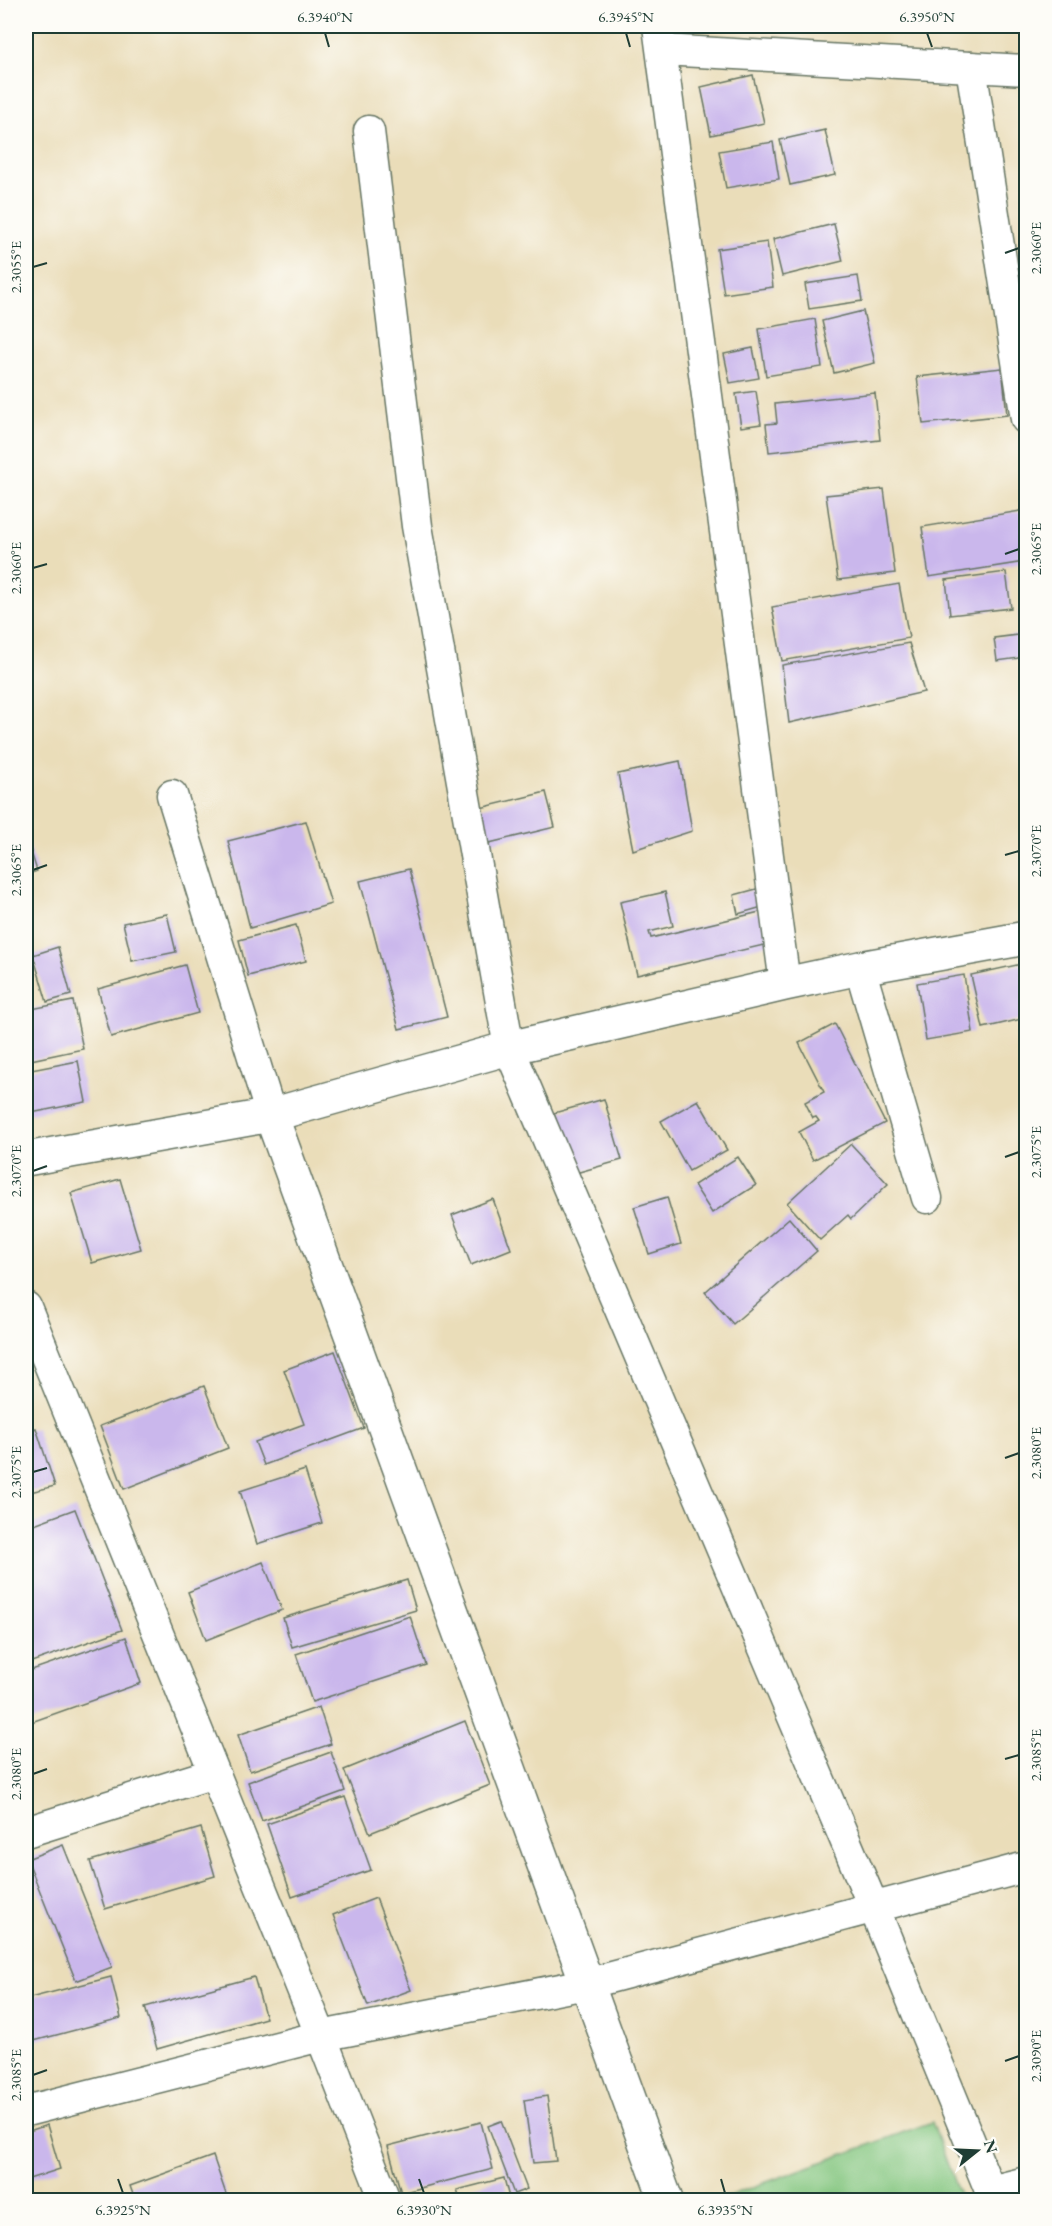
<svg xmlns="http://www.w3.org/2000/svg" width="1052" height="2226" font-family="'EB Garamond',serif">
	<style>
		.pitch { fill: #84c680; stroke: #52825a; stroke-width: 1.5 }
		.building { fill: #cab7ec }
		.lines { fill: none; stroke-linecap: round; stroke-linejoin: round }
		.street-casing { stroke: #667563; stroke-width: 33 }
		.secondary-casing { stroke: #667563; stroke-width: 36 }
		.street { stroke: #fff; stroke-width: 30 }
		.secondary { stroke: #fff; stroke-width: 33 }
		.ticks { fill: none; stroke: #1f3d34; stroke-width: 2 }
		.neatline { fill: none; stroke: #1f3d34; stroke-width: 2 }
		.ticks-label { font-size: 15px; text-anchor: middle; fill: #1f3d34 }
	</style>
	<rect width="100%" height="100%" fill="#fdfcf7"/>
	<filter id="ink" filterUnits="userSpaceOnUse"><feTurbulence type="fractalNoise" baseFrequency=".0167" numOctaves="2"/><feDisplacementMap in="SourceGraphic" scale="12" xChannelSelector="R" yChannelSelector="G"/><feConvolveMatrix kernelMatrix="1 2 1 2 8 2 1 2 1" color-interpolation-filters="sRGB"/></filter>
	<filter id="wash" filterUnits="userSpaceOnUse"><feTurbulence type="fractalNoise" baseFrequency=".008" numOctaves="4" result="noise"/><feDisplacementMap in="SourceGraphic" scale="24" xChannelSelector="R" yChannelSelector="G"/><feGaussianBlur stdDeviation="1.35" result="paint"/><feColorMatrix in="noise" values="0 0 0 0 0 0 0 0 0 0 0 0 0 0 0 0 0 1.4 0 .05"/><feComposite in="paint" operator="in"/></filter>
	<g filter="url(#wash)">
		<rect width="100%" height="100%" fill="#eaddb9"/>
		<path class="pitch" d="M932,2122L961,2200H717Z"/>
		<g id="blocks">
			<g class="building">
				<path d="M753,75L764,123L711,135L701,87Z"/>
				<path d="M825,130L835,175L790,185L780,140Z"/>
				<path d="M773,142L779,179L726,188L719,151Z"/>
				<path d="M834,224L843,261L782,276L773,239Z"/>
				<path d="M767,242L773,287L724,294L717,249Z"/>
				<path d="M858,276L862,301L809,309L805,284Z"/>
				<path d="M863,311L875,363L834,373L822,321Z"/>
				<path d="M815,319L822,367L766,376L759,329Z"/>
				<path d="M753,348L759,378L730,383L724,354Z"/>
				<path d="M1002,368L1007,415L923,424L917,377Z"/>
				<path d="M756,391L761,424L741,427L736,394Z"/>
				<path d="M875,393L880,440L769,452L766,424L777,423L775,404Z"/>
				<path d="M884,489L895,573L838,580L826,495Z"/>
				<path d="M1026,510L1024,562L929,577L922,527Z"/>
				<path d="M1006,572L1011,608L950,615L946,580Z"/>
				<path d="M899,584L909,638L782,661L772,607Z"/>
				<rect x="1019" y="609" width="7" height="22"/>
				<path d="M1026,634V657L997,661L994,638Z"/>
				<path d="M909,643L924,692L789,723L782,665Z"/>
				<path d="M680,761L692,831L633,850L618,774Z"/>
				<path d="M546,792L555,827L485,844L476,809Z"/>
				<path d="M306,821L331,904L250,928L228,841Z"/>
				<path d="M26,836L37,871L26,875Z"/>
				<path d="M409,869L447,1017L399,1029L360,881Z"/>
				<path d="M764,887L769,905L738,914L734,895Z"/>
				<path d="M665,892L673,926L649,932L651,938L764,911L772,943L637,975L620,902Z"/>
				<path d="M167,914L176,952L132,961L123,923Z"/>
				<path d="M296,925L306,961L248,976L239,940Z"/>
				<path d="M58,947L71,995L47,1002L33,955Z"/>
				<path d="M1026,963V1018L983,1028L971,975Z"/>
				<path d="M185,965L198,1013L111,1037L98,989Z"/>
				<path d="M964,975L973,1032L926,1040L917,983Z"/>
				<path d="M73,1001L83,1049L26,1061V1010Z"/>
				<path d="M835,1024L885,1123L813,1160L799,1132L819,1121L816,1117L813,1118L805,1102L824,1092L799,1043Z"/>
				<path d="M78,1061L86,1102L26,1114V1071Z"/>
				<path d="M604,1099L622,1160L572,1174L554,1113Z"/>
				<path d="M698,1100L727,1150L689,1171L661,1121Z"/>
				<path d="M851,1144L888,1184L851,1219L848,1215L820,1240L787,1203Z"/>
				<path d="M738,1157L756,1185L712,1213L694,1185Z"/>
				<path d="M120,1179L141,1249L92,1263L71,1193Z"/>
				<path d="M667,1197L681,1244L649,1254L634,1207Z"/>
				<path d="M493,1199L511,1249L471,1265L452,1215Z"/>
				<path d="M789,1218L817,1251L733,1324L705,1292Z"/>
				<path d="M335,1351L364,1428L264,1465L255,1442L304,1424L284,1370Z"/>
				<path d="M204,1386L228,1448L124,1489L100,1426Z"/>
				<path d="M36,1428L55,1486L26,1493V1431Z"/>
				<path d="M305,1470L322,1523L257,1544L240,1491Z"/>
				<path d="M75,1509L122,1630L26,1664V1527Z"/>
				<path d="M263,1562L282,1610L206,1640L188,1592Z"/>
				<path d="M407,1580L416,1610L292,1647L283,1618Z"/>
				<path d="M410,1616L426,1665L312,1702L296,1654Z"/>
				<path d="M126,1637L141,1683L26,1724V1672Z"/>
				<path d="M319,1707L331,1744L250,1771L238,1735Z"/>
				<path d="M465,1721L490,1785L370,1833L344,1770Z"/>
				<path d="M331,1752L345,1791L262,1821L248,1782Z"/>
				<path d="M345,1797L371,1870L292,1897L267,1824Z"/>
				<path d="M201,1828L215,1876L105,1909L90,1861Z"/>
				<path d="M63,1845L112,1967L76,1981L27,1859Z"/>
				<path d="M376,1898L411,1990L368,2006L333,1915Z"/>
				<path d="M111,1977L121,2018L26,2043V1999Z"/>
				<path d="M254,1977L266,2018L157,2049L145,2007Z"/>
				<path d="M547,2096L556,2161L533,2163L524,2100Z"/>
				<path d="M501,2121L527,2189L514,2194L488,2126Z"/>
				<path d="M481,2122L493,2169L401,2193L388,2146Z"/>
				<path d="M47,2125L60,2169L26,2180V2132Z"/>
				<path d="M213,2156L227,2197L219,2200H135L130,2186Z"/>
				<path d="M504,2178L509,2198L499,2200H460L457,2190Z"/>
			</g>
		</g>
	</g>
	<g filter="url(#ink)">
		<use href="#blocks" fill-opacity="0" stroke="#667563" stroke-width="1.5"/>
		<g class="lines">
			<g class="street-casing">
				<g id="street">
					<path d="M658,26L785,984"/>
					<path d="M662,50L1026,70"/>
					<path d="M971,67L1026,419"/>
					<path d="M369,131L417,526L509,1048L874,1908L994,2200"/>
					<path d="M172,795L271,1115"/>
					<path d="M860,968L927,1198"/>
					<path d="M26,1307L321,2036L385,2200"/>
					<path d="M26,1832L214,1773"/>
					<path d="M26,2111L321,2036L586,1984L1026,1867"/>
					<path d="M990,2191L1026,2182"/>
				</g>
			</g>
			<g class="secondary-casing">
				<g id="secondary">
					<path d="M271,1115L666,2200"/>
					<path d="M26,1159L271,1115L509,1048L785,984L860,968L1026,938"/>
				</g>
			</g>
			<use href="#street" class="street"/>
			<use href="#secondary" class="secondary"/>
		</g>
	</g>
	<path class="ticks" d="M325,33L329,47M626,33L630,47M927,33L932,47M1005,253L1019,248M33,267L47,263M1005,554L1019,549M33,568L47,564M1005,855L1019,851M33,870L47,865M1005,1157L1019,1152M33,1171L47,1166M1005,1458L1019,1453M33,1472L47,1468M1005,1759L1019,1755M33,1774L47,1769M1005,2061L1019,2056M33,2075L47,2070M118,2179L123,2193M419,2179L424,2193M721,2179L725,2193"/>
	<rect width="1052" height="2226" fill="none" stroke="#fdfcf7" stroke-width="66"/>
	<g transform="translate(977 2151) rotate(72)" stroke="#fdfcf7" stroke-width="4.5" paint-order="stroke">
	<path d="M0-4.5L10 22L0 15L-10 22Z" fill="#1f3d34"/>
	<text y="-9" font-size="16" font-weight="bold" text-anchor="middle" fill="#1f3d34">N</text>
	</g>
	<rect x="33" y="33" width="986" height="2160" class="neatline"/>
	<g class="ticks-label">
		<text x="325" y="22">6.3940°N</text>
		<text x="626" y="22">6.3945°N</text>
		<text x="927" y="22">6.3950°N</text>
		<text transform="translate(1036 248) rotate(-90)" y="5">2.3060°E</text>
		<text transform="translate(16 267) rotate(-90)" y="5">2.3055°E</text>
		<text transform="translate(1036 549) rotate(-90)" y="5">2.3065°E</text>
		<text transform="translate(16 568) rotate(-90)" y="5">2.3060°E</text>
		<text transform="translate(1036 851) rotate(-90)" y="5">2.3070°E</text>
		<text transform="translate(16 870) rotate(-90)" y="5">2.3065°E</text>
		<text transform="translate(1036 1152) rotate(-90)" y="5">2.3075°E</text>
		<text transform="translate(16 1171) rotate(-90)" y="5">2.3070°E</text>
		<text transform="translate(1036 1453) rotate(-90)" y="5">2.3080°E</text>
		<text transform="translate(16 1472) rotate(-90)" y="5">2.3075°E</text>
		<text transform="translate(1036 1755) rotate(-90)" y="5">2.3085°E</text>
		<text transform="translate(16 1774) rotate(-90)" y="5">2.3080°E</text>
		<text transform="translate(1036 2056) rotate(-90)" y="5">2.3090°E</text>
		<text transform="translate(16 2075) rotate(-90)" y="5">2.3085°E</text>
		<text x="123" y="2215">6.3925°N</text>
		<text x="424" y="2215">6.3930°N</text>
		<text x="725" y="2215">6.3935°N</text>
	</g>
</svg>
